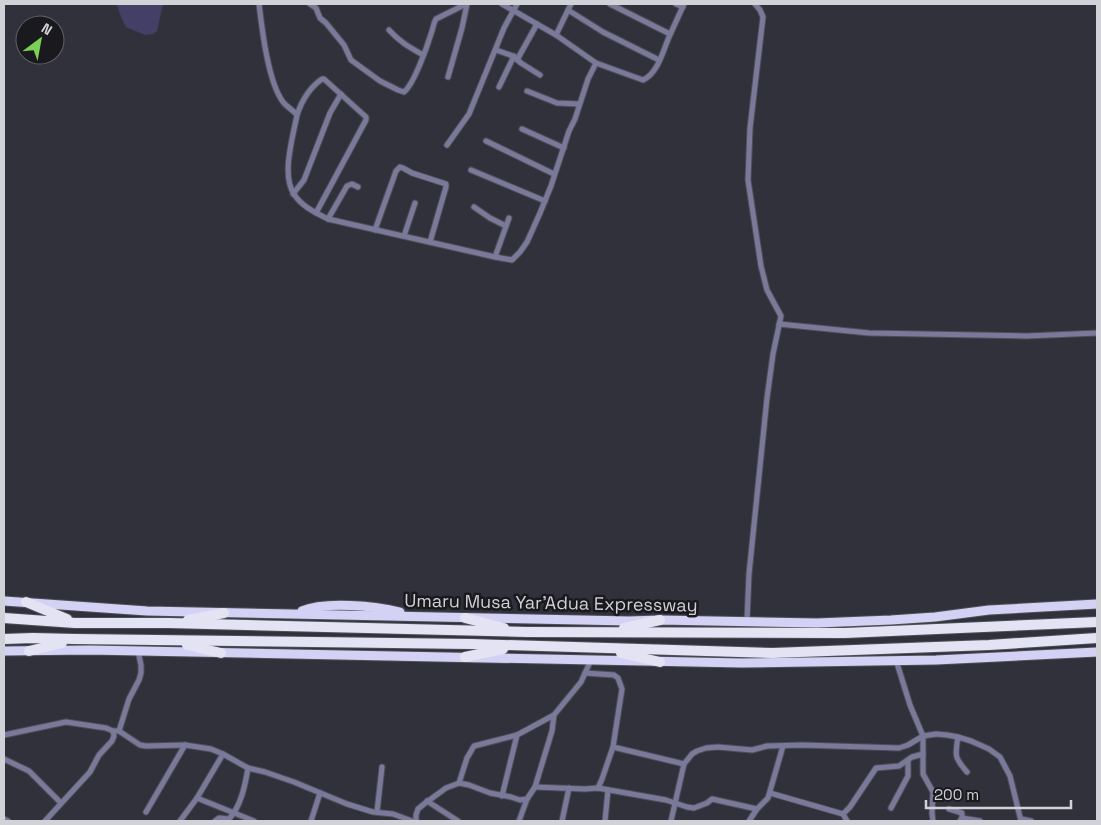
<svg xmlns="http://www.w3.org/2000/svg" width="1101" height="825" font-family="'Space Grotesk',sans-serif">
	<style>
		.green { fill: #433f67 }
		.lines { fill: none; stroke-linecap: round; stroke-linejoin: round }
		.minor-casing { stroke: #4e4e58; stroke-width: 7 }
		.trunk-casing { stroke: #4e4e58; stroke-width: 11 }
		.motorway-casing { stroke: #4e4e58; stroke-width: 12 }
		.minor { stroke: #7b7999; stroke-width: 5 }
		.trunk { stroke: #d4d2f4; stroke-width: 9 }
		.motorway { stroke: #e3e3f3; stroke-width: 10 }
		.labels { text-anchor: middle; stroke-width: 5; stroke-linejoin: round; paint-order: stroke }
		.street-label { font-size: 18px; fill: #d1d1d8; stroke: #19191e }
	</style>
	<rect width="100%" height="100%" fill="#31313c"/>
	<path class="green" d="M118,4H163L157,31L153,34L145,35L126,27L122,19L117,6Z"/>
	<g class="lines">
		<g class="minor-casing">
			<g id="minor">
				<path d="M259,4C262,29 268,82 283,102C287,107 293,110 297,115C293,137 281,175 294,194C301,206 316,213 328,219L495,257L512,260L520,252L527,242L540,213L551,186L569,131L575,119L588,79L596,63"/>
				<path d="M310,4L316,8L320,18L326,23L344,45L351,60L380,81L398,90L404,92C414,84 427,47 431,34C433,29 433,24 436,19L466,4"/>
				<path d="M502,4L556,35L596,63L643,80C658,73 663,51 669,37C674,26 679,15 684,4"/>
				<path d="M610,4L670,34"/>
				<path d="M676,4L683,7"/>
				<path d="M568,10L603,32L659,60"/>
				<path d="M389,30C400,42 409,47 423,55"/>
				<path d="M556,35L571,4"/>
				<path d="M496,50L513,56L521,63L540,75"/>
				<path d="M517,60L537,24"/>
				<path d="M448,77L462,28L467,4"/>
				<path d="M499,87L514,56"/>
				<path d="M527,91L557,103L579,104"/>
				<path d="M297,115C302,100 309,88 322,79H324L366,117V120L316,213"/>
				<path d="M522,129L564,148"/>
				<path d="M486,141L554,174"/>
				<path d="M447,145L469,114L504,28L517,4"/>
				<path d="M471,170L545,201"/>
				<path d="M293,194L304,180L330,113L341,94"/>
				<path d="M474,207L490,218L506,226"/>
				<path d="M328,219L347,186L352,184L358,187"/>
				<path d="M375,230L396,171L400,167L403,168L412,173L446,184V187L430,242"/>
				<path d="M404,236L415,203"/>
				<path d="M495,257L509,218"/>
				<path d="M779,324L869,333L1027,336L1097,333"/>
				<path d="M747,621L749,574L767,398L773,354L781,316L767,290L761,266L748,180L750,128L763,17L760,10L755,4"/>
				<path d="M585,673L614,675L618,678L622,689L613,747L602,779L598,788"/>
				<path d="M119,731L129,699L139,680L141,673V665L138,651"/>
				<path d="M4,735L66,722L106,728L113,731H119L140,745L146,746L185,745L211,749L223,754L248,768L265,772L294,782L347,804L373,812L393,814L412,821"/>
				<path d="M958,737C955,756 954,757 967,772"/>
				<path d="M613,747L684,764L692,754L697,751L706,748L718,747L752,750L767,746L802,745L899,748L908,745L923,736L936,734L947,735L958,737L971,741L989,749L1000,757L1010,776L1021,821"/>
				<path d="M923,754V774L933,792L932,813L933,821"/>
				<path d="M4,759L29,771L61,803"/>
				<path d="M459,783L467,758L474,746L517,735L554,715"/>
				<path d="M535,787L585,789L598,788L666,800L687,807L694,808L707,803L712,799L757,809"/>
				<path d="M770,793L843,814L847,821"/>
				<path d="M502,796L517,735"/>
				<path d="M197,798L254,821"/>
				<path d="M427,801L458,821"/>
				<path d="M891,808L908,776V761"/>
				<path d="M949,809L962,813V818"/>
				<path d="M146,812L185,745"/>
				<path d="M377,812L382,767"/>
				<path d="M843,814L850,807L876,768L899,766L912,757L923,754V736L910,705L896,660"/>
				<path d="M4,819L8,821"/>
				<path d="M1021,819L1031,821"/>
				<path d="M45,821L90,772L99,755L112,741L114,736L113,731"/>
				<path d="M180,821L197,798L223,754"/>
				<path d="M215,821L219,818L229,819C241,806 245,786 248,768"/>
				<path d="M311,821L320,793"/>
				<path d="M416,821V815L418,809L424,804L446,788L459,783L469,785L490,793L511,797L520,800L527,799L535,787L552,731L554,715L581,682L591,660"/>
				<path d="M519,821L527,799"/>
				<path d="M562,821L569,788"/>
				<path d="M605,821L608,790"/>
				<path d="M671,821L684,764"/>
				<path d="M749,821L757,809L768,798L783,746"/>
				<path d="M960,821L962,818L980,821"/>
			</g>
		</g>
		<g class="trunk-casing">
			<g id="trunk">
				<path d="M4,601L147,611L629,621L660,620L817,623L891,620L935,617L989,610L1097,604"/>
				<path d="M302,611C325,601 376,606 400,612"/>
				<path d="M4,651L90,650L742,663L936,660L1097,652"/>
			</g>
		</g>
		<g class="motorway-casing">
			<g id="motorway">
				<path d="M26,602L67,619"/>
				<path d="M4,618L75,623H169L527,632L845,633L1097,622"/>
				<path d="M465,618L504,628"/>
				<path d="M188,620L224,613"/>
				<path d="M624,628L660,620"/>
				<path d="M4,639L33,638L75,639L471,644L773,653L989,645L1097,638"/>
				<path d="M187,645L221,653"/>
				<path d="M29,651L62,643"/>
				<path d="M621,653L660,662"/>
				<path d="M465,657L503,649"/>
			</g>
		</g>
		<use href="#minor" class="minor"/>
		<use href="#trunk" class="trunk"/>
		<use href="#motorway" class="motorway"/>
	</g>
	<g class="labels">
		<g class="street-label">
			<text transform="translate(551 603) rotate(1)" y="6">Umaru Musa Yar'Adua Expressway</text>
		</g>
	</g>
	<rect width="1101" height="825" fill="none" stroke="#d1d1d8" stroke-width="10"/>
	<g transform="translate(40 40) rotate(32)"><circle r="24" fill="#19191e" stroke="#636368"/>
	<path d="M0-4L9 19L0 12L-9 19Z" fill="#7ad157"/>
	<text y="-8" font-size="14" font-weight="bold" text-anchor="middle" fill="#d1d1d8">N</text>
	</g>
	<path d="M926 800v8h145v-8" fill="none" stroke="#d1d1d8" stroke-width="2.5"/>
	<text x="934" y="800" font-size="15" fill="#d1d1d8" stroke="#19191e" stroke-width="4" paint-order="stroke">200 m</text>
</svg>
